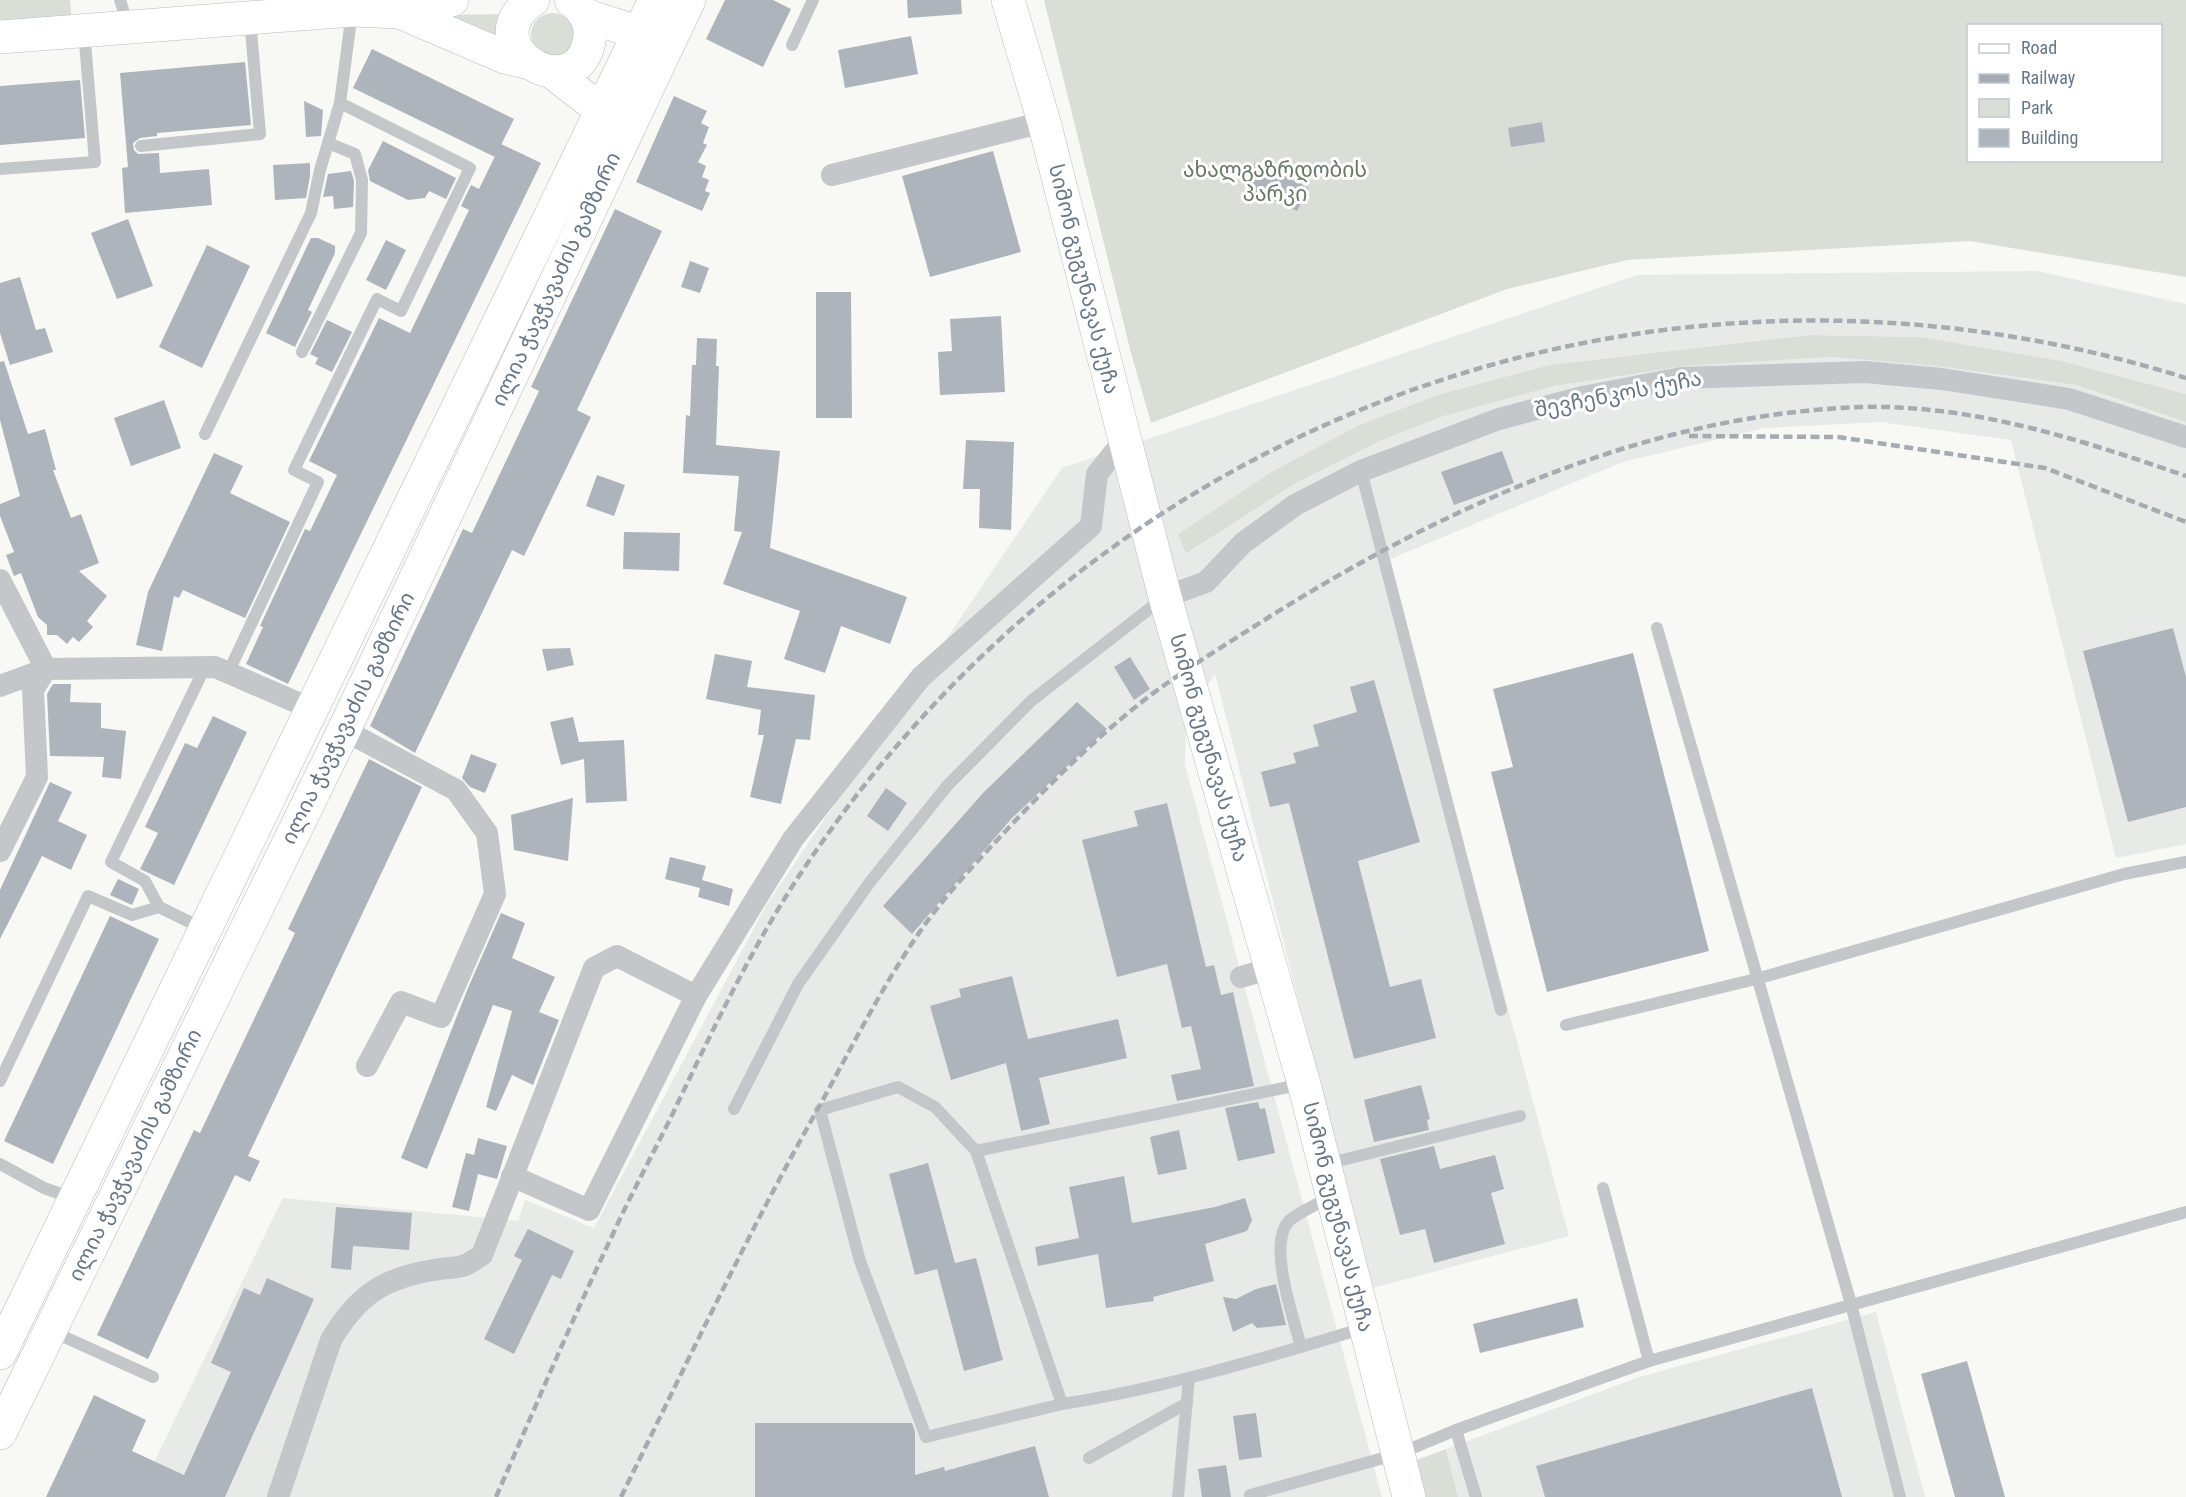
<svg xmlns="http://www.w3.org/2000/svg" width="2186" height="1497" font-family="'Roboto Condensed','Noto Sans Georgian',sans-serif">
	<style>
		.built { fill: #e8eae8 }
		.green { fill: #d9dfd6; fill-rule: evenodd }
		.building { fill: #aeb4bb }
		.lines { fill: none; stroke-linecap: round; stroke-linejoin: round }
		.secondary-casing { stroke: #b8bcc1; stroke-width: 34 }
		.primary-casing { stroke: #b6babe; stroke-width: 34 }
		.lane { stroke: #c3c7ca; stroke-width: 12 }
		.street { stroke: #c3c7ca; stroke-width: 22 }
		.secondary { stroke: #fff; stroke-width: 33 }
		.primary { stroke: #fff; stroke-width: 33 }
		.rail { stroke: #a6abb1; stroke-width: 4.5; stroke-dasharray: 9 4.5; stroke-linecap: butt }
		.labels { text-anchor: middle; stroke-width: 6; stroke-linejoin: round; paint-order: stroke }
		.park-label { font-size: 21px; fill: #657862; stroke: #fff }
		.street-label { font-size: 21px; fill: #677686; stroke: #fff }
	</style>
	<rect width="100%" height="100%" fill="#f8f8f5"/>
	<g class="built">
		<path d="M2037,271L2186,304V394L2062,361L1921,337L1809,335L1549,365L1437,395L1357,426L1271,472L1178,534L1187,554L1296,483L1380,441L1444,416L1554,386L1685,366L1832,357L1937,366L2076,385L2186,422V844L2116,858L2011,440L1880,422L1764,428L1623,462L1388,560L1569,1236L1372,1288L1215,674L1186,719L1185,765L1382,1497H137L283,1198L518,1221L525,1200L594,1228L767,904L1062,468L1637,275Z"/>
		<path d="M1876,1312L1925,1497H1458L1446,1449L1639,1377Z"/>
	</g>
	<g class="green">
		<path d="M0,0H70L72,22L0,31Z"/>
		<path d="M1044,0H2186V277L1970,241L1627,260L1507,289L1151,423L1131,353ZM1968,26H2160V160H1968Z"/>
		<circle cx="553" cy="35" r="22"/>
		<path d="M507,14L502,40L442,15Z"/>
		<path d="M1809,335L1921,337L2062,361L2186,394V422L2076,385L1937,366L1832,357L1685,366L1554,386L1444,416L1380,441L1296,483L1186,554L1178,534L1271,472L1357,426L1437,395L1549,365Z"/>
		<path d="M1446,1449L1458,1497H1423L1414,1461Z"/>
	</g>
	<g class="building">
		<path d="M725,0H773L791,9L763,67L706,39Z"/>
		<path d="M907,0H961L962,14L908,18Z"/>
		<path d="M911,36L918,74L845,88L838,50Z"/>
		<path d="M372,49L514,119L495,157L353,88Z"/>
		<path d="M245,62L251,125L157,133V136L140,138L133,143L134,150L138,154L159,153L160,173L209,169L212,205L125,213L122,168L128,167L120,73Z"/>
		<path d="M80,80L85,138L0,145V86Z"/>
		<path d="M674,96L707,111L701,123L709,127L703,143L707,145L698,162L706,166L702,177L709,180L705,191L710,193L702,211L636,182Z"/>
		<path d="M304,101L323,110L321,136L306,137Z"/>
		<path d="M1542,122L1545,142L1511,147L1508,128Z"/>
		<path d="M383,141L456,178L446,199L429,191L425,198L408,200L370,181L368,170Z"/>
		<path d="M501,144L541,163L288,684L246,664L263,627L260,626L305,529L310,531L337,475L309,461L379,318L410,333L469,210L461,206L471,185L479,189Z"/>
		<path d="M993,151L1021,252L930,277L902,176Z"/>
		<path d="M1255,162L1309,188L1297,211L1244,186Z"/>
		<path d="M310,163V176L306,198L275,200L273,165Z"/>
		<path d="M351,171L354,181L353,207L334,209L333,196L323,197L328,174Z"/>
		<path d="M615,209L662,231L577,410L591,417L524,556L512,550L415,753L370,726L463,529L472,533L539,391L531,387Z"/>
		<path d="M128,219L153,286L117,299L91,233Z"/>
		<path d="M311,238H318L335,246V253L308,310L312,312L295,347L266,333Z"/>
		<path d="M386,240L406,250L386,290L366,280Z"/>
		<path d="M207,245L250,266L202,368L159,347Z"/>
		<path d="M690,261L709,268L700,293L681,287Z"/>
		<path d="M20,277L36,330L45,328L53,352L10,365L0,333V283Z"/>
		<path d="M816,292H851L852,418H816Z"/>
		<path d="M1001,316L1005,392L940,395L938,352L952,351L950,319Z"/>
		<path d="M327,320L352,332L332,372L315,364L318,358L310,354Z"/>
		<path d="M697,338L717,339L716,366H719L716,445L780,451L770,548L907,597L890,644L841,626L825,673L784,659L800,611L723,584L742,532L734,531L739,476L683,473L686,415L690,416L692,365H696Z"/>
		<path d="M4,361L28,434L45,429L56,470H53L71,518L81,514L99,563L79,571L107,596L87,621L93,627L79,642L73,637L67,644L57,635H47V625L38,617L21,573L14,576L6,555L14,552L0,516V504L20,496L0,420V362Z"/>
		<path d="M164,400L181,448L131,466L114,418Z"/>
		<path d="M966,440L1014,442L1011,530L979,528L980,489H963Z"/>
		<path d="M1502,451L1514,483L1454,505L1441,472Z"/>
		<path d="M214,453L243,466L230,493L290,522L245,618L183,590L179,598L174,596L162,651L136,645L148,592Z"/>
		<path d="M597,475L625,485L614,516L586,506Z"/>
		<path d="M624,532L680,533L679,571L623,569Z"/>
		<path d="M2173,628L2186,677V807L2128,822L2083,651Z"/>
		<path d="M570,648L574,665L547,671L542,649Z"/>
		<path d="M1633,653L1709,951L1547,992L1491,772L1513,767L1493,689Z"/>
		<path d="M715,654L752,661L747,687L815,695L810,740L796,739L781,804L750,797L764,735H758L761,710L706,699Z"/>
		<path d="M1130,657L1150,689L1134,700L1114,667Z"/>
		<path d="M1374,680L1420,842L1358,861L1390,987L1421,979L1436,1038L1354,1059L1289,803L1270,807L1261,772L1296,763L1293,753L1319,746L1313,725L1357,712L1350,687Z"/>
		<path d="M53,684H71L70,702L101,703V728L126,731L121,779L102,777L104,757L50,756L47,694Z"/>
		<path d="M1077,702L1107,729L1012,818L912,934L883,906L983,793Z"/>
		<path d="M213,716L247,732L174,885L140,869L158,833L145,827L185,743L197,748Z"/>
		<path d="M573,717L579,742L624,740L627,801L586,803L584,759L561,765L550,722Z"/>
		<path d="M471,754L497,764L485,793L470,787L462,778Z"/>
		<path d="M369,759L422,787L248,1156L260,1161L250,1182L235,1175L148,1359L97,1335L194,1130L200,1133L295,933L288,929Z"/>
		<path d="M50,782L72,792L58,821L87,835L71,870L42,856L0,939V890Z"/>
		<path d="M886,788L907,803L888,831L867,816Z"/>
		<path d="M573,798L568,861L514,850L511,815Z"/>
		<path d="M1167,803L1206,967L1214,965L1221,995L1233,992L1254,1086L1177,1101L1171,1075L1201,1069L1191,1026L1182,1028L1167,964L1117,977L1082,840L1138,826L1134,811Z"/>
		<path d="M670,857L706,866L702,880L733,889L729,906L698,897L700,888L665,879Z"/>
		<path d="M118,879L139,889L132,905L110,895Z"/>
		<path d="M501,913L525,923L512,958L555,977L539,1012L559,1020L533,1085L512,1075L496,1111L486,1107L512,1011L493,1005L427,1169L401,1158L468,988Z"/>
		<path d="M110,916L159,939L53,1164L4,1141Z"/>
		<path d="M1012,976L1028,1039L1118,1019L1127,1058L1039,1078L1050,1124L1021,1131L1006,1063L951,1080L930,1006L961,997L959,989Z"/>
		<path d="M1421,1085L1430,1119L1427,1120L1429,1130L1374,1142L1364,1100Z"/>
		<path d="M1258,1102L1260,1109L1265,1108L1275,1153L1238,1161L1225,1108Z"/>
		<path d="M1179,1130L1187,1169L1158,1175L1150,1137Z"/>
		<path d="M478,1138L507,1146L497,1179L478,1174L469,1211L452,1207L466,1153L474,1155Z"/>
		<path d="M1434,1146L1440,1169L1495,1155L1504,1189L1491,1193L1505,1244L1434,1263L1425,1229L1400,1235L1380,1159Z"/>
		<path d="M928,1163L955,1263L976,1258L1003,1360L964,1371L937,1269L915,1275L889,1174Z"/>
		<path d="M1124,1176L1132,1223L1215,1207L1245,1198L1252,1220L1247,1231L1205,1244L1214,1281L1153,1297L1154,1301L1106,1308L1098,1254L1038,1266L1035,1247L1079,1238L1069,1187Z"/>
		<path d="M336,1207L412,1213L409,1250L353,1246L351,1270L331,1268Z"/>
		<path d="M528,1229L574,1251L561,1279L552,1275L514,1354L484,1339L522,1260L514,1256Z"/>
		<path d="M267,1278L314,1299L225,1497H46L94,1395L146,1420L132,1451L184,1475L231,1372L211,1363L244,1288L260,1295Z"/>
		<path d="M1276,1284L1286,1325L1257,1328L1252,1323L1233,1332L1223,1297L1236,1299L1256,1289Z"/>
		<path d="M1577,1298L1584,1327L1480,1353L1473,1324Z"/>
		<path d="M1967,1361L2005,1497H1955L1921,1374Z"/>
		<path d="M1812,1388L1842,1497H1545L1536,1466Z"/>
		<path d="M1256,1413L1262,1457L1239,1460L1233,1416Z"/>
		<path d="M755,1423H912L915,1432V1475L944,1467L945,1471L1035,1446L1049,1497H755Z"/>
		<path d="M1226,1465L1231,1497H1202L1198,1469Z"/>
	</g>
	<g class="lines">
		<g class="secondary-casing">
			<g id="secondary">
				<path d="M533,0C466,46 581,115 590,35C591,21 582,7 571,0"/>
				<path d="M1008,0L1044,122L1165,597L1304,1084L1409,1497"/>
				<path d="M400,12L505,57L525,62"/>
				<path d="M585,15L639,33L664,45"/>
				<path d="M0,37L353,10L400,12L452,0"/>
				<path d="M552,72L601,110L627,124"/>
			</g>
		</g>
		<g class="primary-casing">
			<g id="primary">
				<path d="M0,1353L655,0"/>
				<path d="M0,1433L344,730L689,0"/>
			</g>
		</g>
		<g class="lane">
			<path d="M120,0L128,25"/>
			<path d="M792,45L813,0"/>
			<path d="M141,146L260,134L250,19"/>
			<path d="M0,169L95,162L84,31"/>
			<path d="M302,352L361,233L362,180L355,154L328,143"/>
			<path d="M205,434L311,213L320,170L340,103"/>
			<path d="M1361,471L1501,1010"/>
			<path d="M1657,628L1851,1304L1900,1497"/>
			<path d="M229,671L318,482L294,470L377,299L401,311L470,168L340,103L352,12"/>
			<path d="M159,907L145,881L111,862L205,667"/>
			<path d="M1566,1025L1756,979L2124,874L2186,862"/>
			<path d="M0,1081L88,896L132,915L159,907L204,929"/>
			<path d="M734,1109L798,984L870,882L947,786L1031,701L1162,599"/>
			<path d="M976,1151L935,1107L898,1087L820,1110L860,1261L926,1437L1062,1404L976,1151L1303,1084"/>
			<path d="M0,1164L44,1188L72,1198"/>
			<path d="M1326,1164L1520,1116"/>
			<path d="M1603,1188L1649,1361"/>
			<path d="M51,1331L153,1377"/>
			<path d="M1301,1347C1294,1319 1266,1242 1290,1220C1301,1211 1318,1204 1330,1197"/>
			<path d="M1062,1404C1165,1388 1265,1358 1364,1328"/>
			<path d="M1456,1430L1476,1497"/>
			<path d="M1089,1458L1187,1403"/>
			<path d="M1250,1495L1398,1454L1456,1430L1649,1361L2186,1212"/>
			<path d="M1178,1497L1189,1378"/>
		</g>
		<g class="street">
			<path d="M832,175L1044,122"/>
			<path d="M0,580L46,669L215,667L312,709"/>
			<path d="M1165,597L1206,582L1243,543L1295,505L1361,471L1499,419L1583,397L1681,378L1865,372L1942,379L2069,399L2186,437"/>
			<path d="M0,686L46,669"/>
			<path d="M344,730L456,790L487,833L495,894L441,1017L401,1002L367,1066"/>
			<path d="M0,851L37,777L33,690L46,669"/>
			<path d="M1241,977L1272,968"/>
			<path d="M512,1176L589,1210L696,996"/>
			<path d="M278,1497L331,1340C357,1296 383,1278 434,1270C461,1265 457,1272 482,1255L594,968L617,956L696,996L793,839L921,677L1091,526L1097,474L1125,439"/>
		</g>
		<use href="#secondary" class="secondary"/>
		<use href="#primary" class="primary"/>
		<g class="rail">
			<path d="M1689,436L1838,437L2045,468L2186,522"/>
			<path d="M496,1497C534,1410 571,1322 612,1236C631,1194 653,1154 673,1113C714,1027 755,940 809,861C1115,409 1664,214 2186,378"/>
			<path d="M621,1497C684,1369 745,1239 815,1114C849,1053 879,991 919,933C942,899 972,867 1000,837C1040,794 1082,751 1128,713C1170,678 1219,649 1266,619C1444,507 1646,415 1860,407C1973,404 2081,440 2186,476"/>
		</g>
	</g>
	<g class="labels">
		<g class="park-label">
			<text x="1275" y="177">ახალგაზრდობის<tspan x="1275" dy="24">პარკი</tspan></text>
		</g>
		<g class="street-label">
			<text transform="translate(556 279) rotate(-65)" y="7">ილია ჭავჭავაძის გამზირი</text>
			<text transform="translate(1084 279) rotate(76)" y="7">სიმონ გუგუნავას ქუჩა</text>
			<text transform="translate(1618 394) rotate(-11)" y="7">შევჩენკოს ქუჩა</text>
			<text transform="translate(348 718) rotate(-64)" y="7">ილია ჭავჭავაძის გამზირი</text>
			<text transform="translate(1209 748) rotate(74)" y="7">სიმონ გუგუნავას ქუჩა</text>
			<text transform="translate(135 1155) rotate(-64)" y="7">ილია ჭავჭავაძის გამზირი</text>
			<text transform="translate(1338 1217) rotate(76)" y="7">სიმონ გუგუნავას ქუჩა</text>
		</g>
	</g>
	<rect x="1967" y="24" width="195" height="138" fill="#ffffff" stroke="#c2c8cf" stroke-width="1.5"/>
	<rect x="1979" y="44" width="30" height="9" fill="#ffffff" stroke="#c2c8cf" stroke-width="1.5"/>
	<text x="2021" y="54" font-size="18" fill="#677686">Road</text>
	<rect x="1979" y="74" width="30" height="9" fill="#a6abb1" stroke="#c2c8cf" stroke-width="1.5"/>
	<text x="2021" y="84" font-size="18" fill="#677686">Railway</text>
	<rect x="1979" y="99" width="30" height="18" fill="#d9dfd6" stroke="#c2c8cf" stroke-width="1.5"/>
	<text x="2021" y="114" font-size="18" fill="#677686">Park</text>
	<rect x="1979" y="129" width="30" height="18" fill="#aeb4bb" stroke="#c2c8cf" stroke-width="1.5"/>
	<text x="2021" y="144" font-size="18" fill="#677686">Building</text>
</svg>
